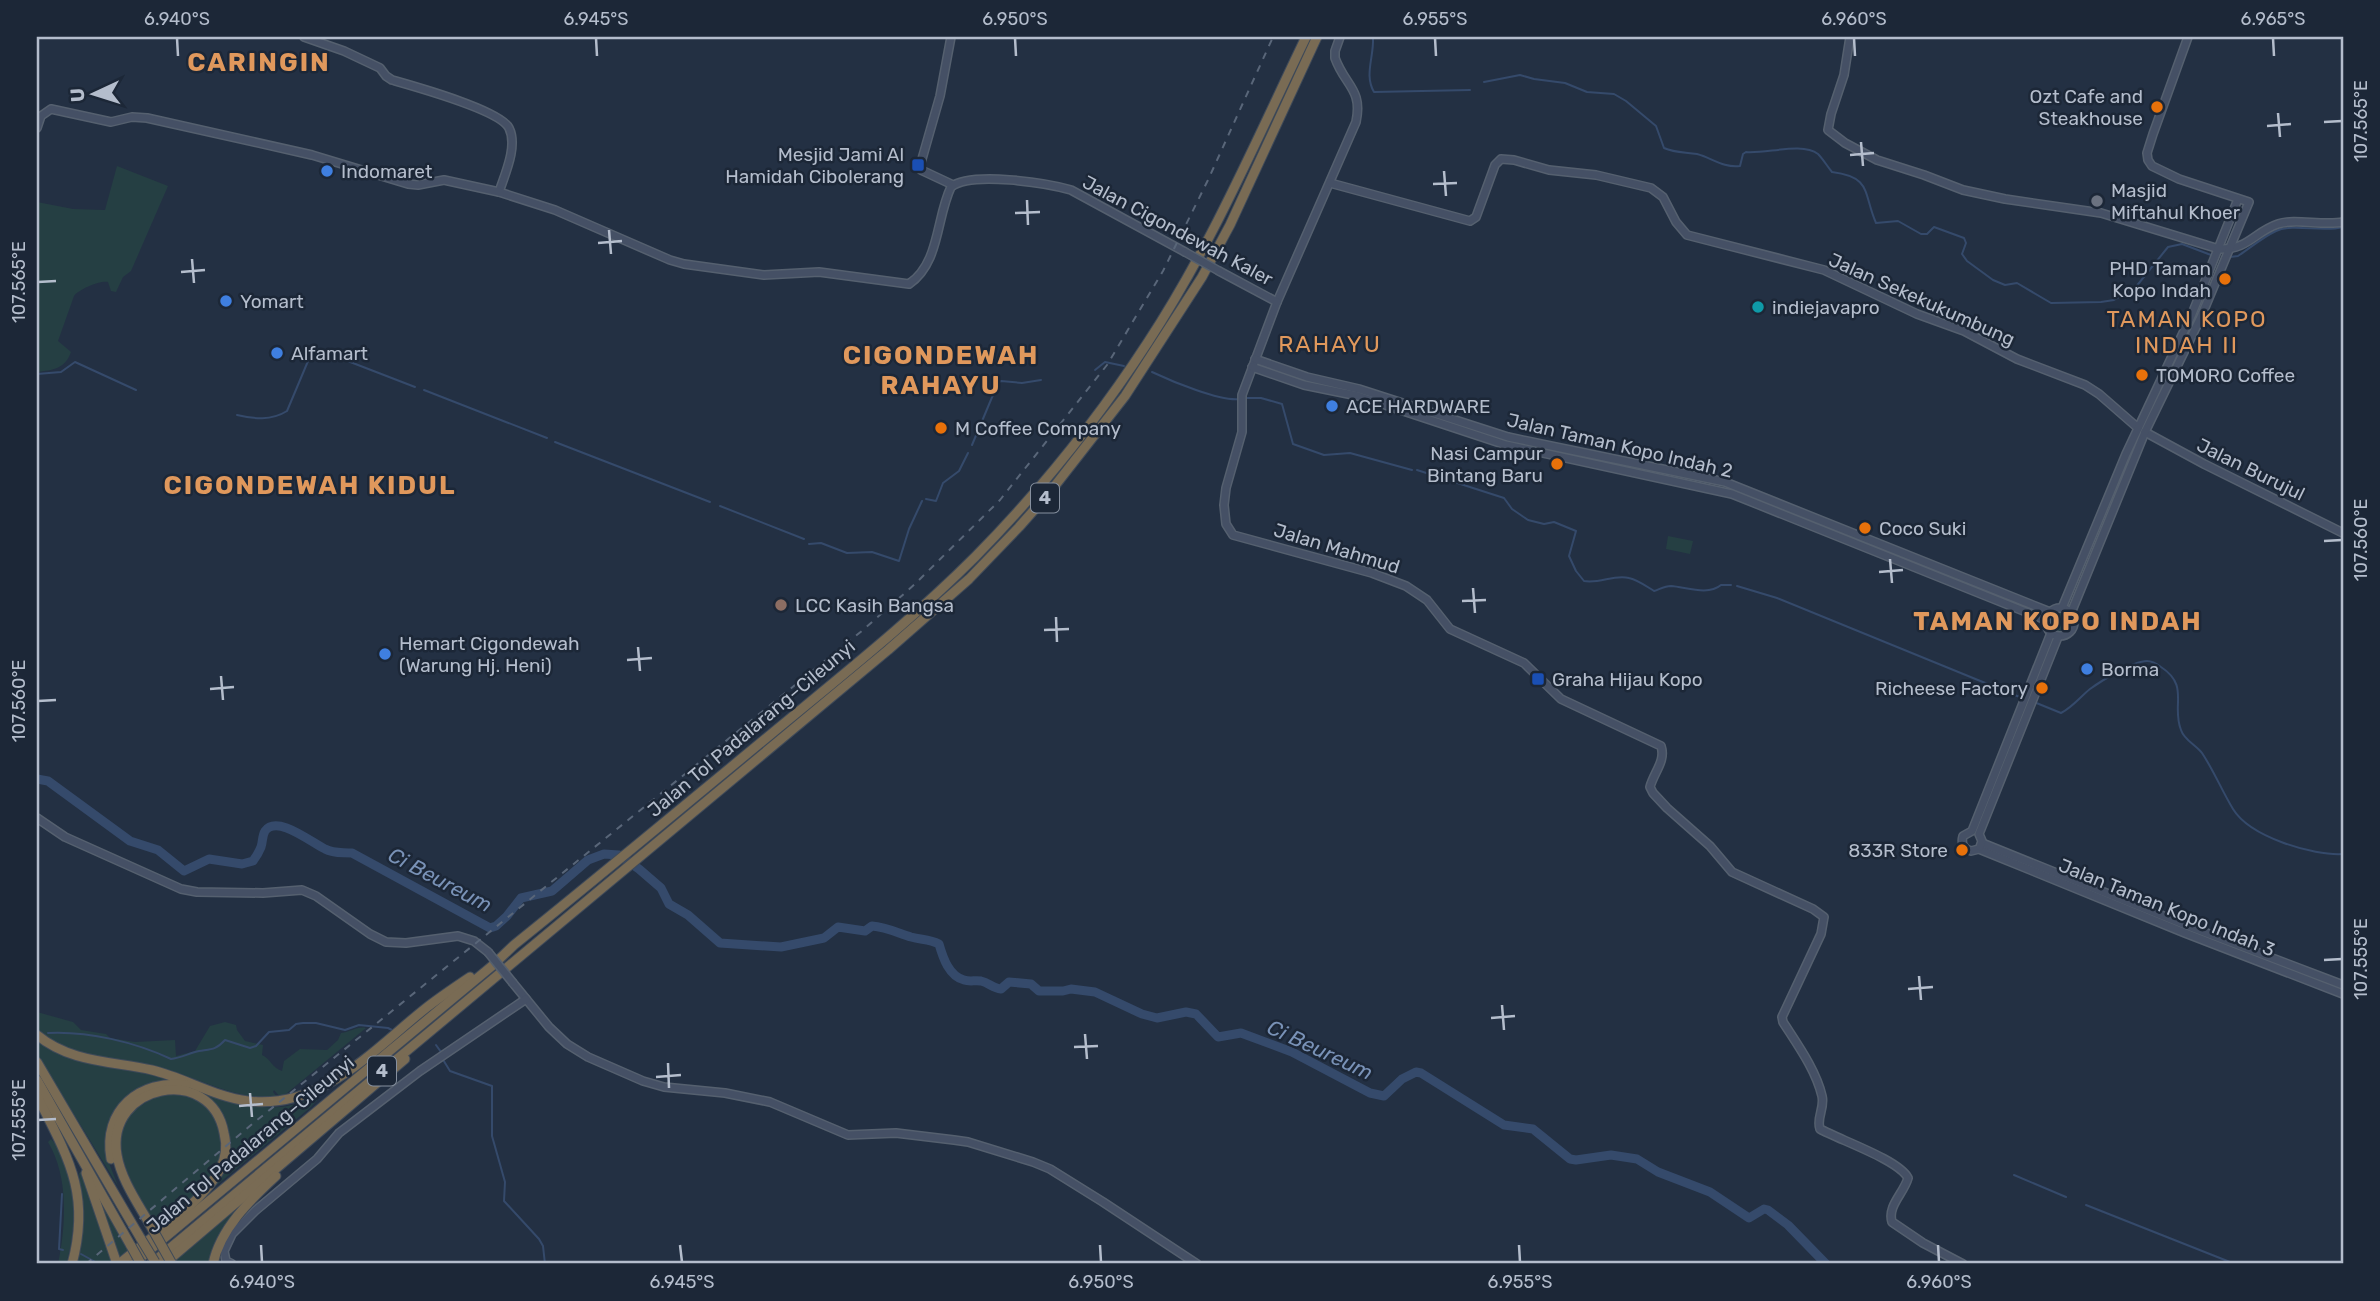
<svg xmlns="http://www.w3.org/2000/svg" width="2380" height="1301" font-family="Rubik,sans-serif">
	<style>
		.green { fill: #253f43 }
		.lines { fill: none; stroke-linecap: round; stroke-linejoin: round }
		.stream { stroke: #354a6b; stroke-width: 2 }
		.river { stroke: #354a6b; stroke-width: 9 }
		.secondary-casing { stroke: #55606f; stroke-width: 10 }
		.highway-casing { stroke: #3f4a59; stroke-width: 11 }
		.secondary { stroke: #455065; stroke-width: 7 }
		.highway { stroke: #796b54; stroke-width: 9 }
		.rail { stroke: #596679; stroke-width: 2; stroke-dasharray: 7 7; stroke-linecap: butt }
		.secondary-bridge-casing { stroke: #55606f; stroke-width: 10; stroke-linecap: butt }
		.highway-bridge-casing { stroke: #3f4a59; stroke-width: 11; stroke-linecap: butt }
		.secondary-bridge { stroke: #455065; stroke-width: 7 }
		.highway-bridge { stroke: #796b54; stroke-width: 9 }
		.ticks { fill: none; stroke: #b4bdcc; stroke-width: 2.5 }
		.food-dot { fill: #e8710a; stroke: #1c2737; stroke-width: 2.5 }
		.transit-dot { fill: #1a4fb4; stroke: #1c2737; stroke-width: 2.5 }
		.shop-dot { fill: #3f7fe0; stroke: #1c2737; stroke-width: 2.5 }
		.worship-dot { fill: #6b7280; stroke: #1c2737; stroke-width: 2.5 }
		.culture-dot { fill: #0f9aa8; stroke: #1c2737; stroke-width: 2.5 }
		.education-dot { fill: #8d6e63; stroke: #1c2737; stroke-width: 2.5 }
		.labels { text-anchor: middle; stroke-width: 5; stroke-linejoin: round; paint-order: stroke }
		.shield { fill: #1c2737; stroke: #86909f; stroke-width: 2 }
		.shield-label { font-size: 18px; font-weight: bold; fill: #b4bdcc }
		.poi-label { font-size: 19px; fill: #b4bdcc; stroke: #1c2737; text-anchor: start }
		.street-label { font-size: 19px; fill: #b4bdcc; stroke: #1c2737 }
		.water-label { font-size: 21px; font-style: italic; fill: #7992b7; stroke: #1c2737 }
		.quarter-label { font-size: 23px; letter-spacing: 2px; fill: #e0985c; stroke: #1c2737 }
		.district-label { font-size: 26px; font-weight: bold; letter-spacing: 2px; fill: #e0985c; stroke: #1c2737 }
		.neatline { fill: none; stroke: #b4bdcc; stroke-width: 2.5 }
		.ticks-label { font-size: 18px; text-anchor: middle; fill: #b4bdcc }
	</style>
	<rect width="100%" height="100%" fill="#233043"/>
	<g class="green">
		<path d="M117,166L168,186L131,271L123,277L116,292L111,291L108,282C101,280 79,289 74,296L58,341L71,352C65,369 53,370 37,372V223L39,218L37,202L73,209L105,210Z"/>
		<path d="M1668,536L1693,541L1690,554L1666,549Z"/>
		<circle cx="2058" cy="621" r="10"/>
		<path d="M37,1012L73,1022L81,1030L106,1034L110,1038L135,1042L175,1040L176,1056L195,1051L210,1026L225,1022L236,1025L237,1030L245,1041L263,1045L262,1055C271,1059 272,1068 282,1071L284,1061L300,1049L327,1050L338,1040L341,1033C351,1032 357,1026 366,1028L281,1098L274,1090L273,1092L278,1098C229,1099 198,1076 153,1066C113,1056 69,1060 37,1030Z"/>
		<path d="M37,1039C48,1047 58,1054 71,1058C99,1069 138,1070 169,1079C135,1083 105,1107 105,1144C106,1159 113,1172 118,1186L37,1054Z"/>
		<path d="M193,1090C237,1103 270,1118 315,1097L319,1098L311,1107L212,1189L225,1170L228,1159L227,1129Z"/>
		<path d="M162,1095C174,1095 188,1094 199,1101C221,1115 227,1147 216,1170C203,1193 177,1211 158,1228C131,1182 88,1122 162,1095Z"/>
		<path d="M51,1139C79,1168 78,1228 66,1264H58C66,1226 69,1177 48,1142Z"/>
		<path d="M82,1172L114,1264H76L83,1223L79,1173Z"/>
		<path d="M96,1187L129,1252L120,1259L94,1188Z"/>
		<path d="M241,1205L213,1248L209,1264H178L176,1257Z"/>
	</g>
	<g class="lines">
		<g class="stream">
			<path d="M1371,37L1373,38C1374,57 1364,75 1374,92L1470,90"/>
			<path d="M1484,82L1520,75L1534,79L1565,83L1587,92L1614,94L1626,101L1656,126L1664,148C1675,153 1685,152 1697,154C1712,158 1723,168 1740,166L1743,154L1746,152C1766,154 1802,142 1818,154C1823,159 1827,166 1832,172C1872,177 1863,193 1876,223L1898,221L1921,234H1927L1934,227L1964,238L1966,243L1962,254L1967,261L1993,280L2005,285L2017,283L2051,303L2101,302L2114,300L2135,288L2168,247L2182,244L2211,255"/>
			<path d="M2230,257L2238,256C2250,248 2263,237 2276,231C2294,223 2322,233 2343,227"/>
			<path d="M314,348L415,387"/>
			<path d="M1095,370L1105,362L1124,366"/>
			<path d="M1152,372C1171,381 1221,402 1240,399"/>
			<path d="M37,374L61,372L75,362L136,390"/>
			<path d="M424,390L547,438"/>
			<path d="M1246,398H1261L1282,404L1293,444L1324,455L1350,453L1412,470"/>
			<path d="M237,415C254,419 271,421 287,411L311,354"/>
			<path d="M555,442L710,502"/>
			<path d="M972,445L998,383L1001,381L1022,383L1041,380"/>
			<path d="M1417,470L1504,498L1512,509L1528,520L1544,524L1554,522L1576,531L1569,556L1576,571L1584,581C1600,584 1614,574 1629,578C1638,580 1646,586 1654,591C1660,589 1665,586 1671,586C1686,587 1708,596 1721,585H1731"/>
			<path d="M926,499L936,501L943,483L959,471L968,453"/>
			<path d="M720,506L804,539"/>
			<path d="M809,544L821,543L847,553L872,552L899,561L909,529L922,501"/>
			<path d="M1737,586L1777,598L2022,698"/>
			<path d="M2034,702L2061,713C2073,707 2080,697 2090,689C2101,681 2133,661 2147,661C2152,661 2157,664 2161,667C2190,686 2171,705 2181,730C2184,740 2196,745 2202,753C2214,771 2222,791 2233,809C2250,837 2313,856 2343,854"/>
			<path d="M48,1033C88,1031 135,1042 171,1059C180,1058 190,1053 199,1051C211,1049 216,1050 225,1040L250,1048L256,1046L269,1032L289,1030L296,1024L303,1023H316L345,1030L359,1025L388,1028L394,1031"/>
			<path d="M436,1045L441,1052"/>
			<path d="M442,1058L450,1071L492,1086V1136L505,1182L504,1201L539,1239L543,1246L545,1264"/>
			<path d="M2014,1175L2066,1197"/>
			<path d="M62,1194L59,1249L63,1250"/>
			<path d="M2086,1205L2235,1264"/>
			<path d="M81,1254L99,1264"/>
			<path d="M522,1262L528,1264"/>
		</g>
		<path class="river" d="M37,779L48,781L130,841L158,850L184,871L209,859L242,864L253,861C256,857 259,852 261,847C263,841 262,836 265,831C277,814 312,843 325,849C334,854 342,852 352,853L490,928L496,926L507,916L521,898L552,891L588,860L604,854L619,855L639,869L661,888L669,904L688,915L720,943L781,947L824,938L838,927L865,931L872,926C886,927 898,933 911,937C922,940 929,939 939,944C943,958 949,976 964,980C970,982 975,980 981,981C989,983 993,988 1001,989L1009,982L1031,984L1039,991H1063L1071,989L1095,992L1142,1014L1157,1018L1186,1012L1196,1014L1218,1037L1241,1033L1292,1052L1370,1093L1384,1096L1402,1079L1416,1072L1421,1073L1504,1125L1533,1129L1570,1159L1576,1160L1611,1155L1637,1159L1658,1172L1710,1192L1749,1218L1764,1209L1768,1210L1788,1225L1826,1264"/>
		<g class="secondary-casing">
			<g id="secondary">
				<path d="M304,37L344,51L380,68L386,76L392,80C413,86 500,110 509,128C518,146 505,174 499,192"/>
				<path d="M951,37L940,96L920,166L921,170L953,185"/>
				<path d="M1340,37L1335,51V58C1345,86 1363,89 1356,122L1277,302L1242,395V432L1226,488L1224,505L1226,524L1233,535L1372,573L1406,586L1427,600L1450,629L1524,663L1561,699L1661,746C1666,761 1654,772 1650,787L1653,793L1667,808L1710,846L1732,872L1813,909L1824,917L1821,934L1782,1017L1783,1022C1797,1044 1816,1070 1822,1096C1825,1108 1816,1118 1820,1129C1840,1140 1899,1160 1908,1178C1904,1193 1887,1206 1892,1222L1923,1243L1963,1264"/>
				<path d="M1850,37L1844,75L1831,114L1828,130L1845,143L1877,160L1924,175L1963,190L2005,199L2101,213L2219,249C2248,250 2254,232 2278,224C2294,218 2323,226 2343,222"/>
				<path d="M37,128L41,116L51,109L111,122L132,117L147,118L312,155L408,184L418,185L444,180L499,192L555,210L670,260L684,264L764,275L819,272L909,284C940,263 936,218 951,187C971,171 1047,183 1071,190L1185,252"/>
				<path d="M1330,183L1470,221L1476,217L1495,165L1501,159L1514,160L1549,170L1596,175L1651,188L1663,197L1676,222L1687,235L1824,270L1917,314L1964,331L2017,359L2085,385L2099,394L2138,428"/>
				<path d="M1219,271L1277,302"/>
				<path d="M1255,359L1307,377L1359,389L1508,437L1725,482L2050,612"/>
				<path d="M1252,367L1304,385L1358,396L1506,445L1732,494L2046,620"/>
				<path d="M2145,432L2204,464L2343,533"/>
				<circle cx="2060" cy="622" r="14"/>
				<path d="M2062,608L2126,454L2192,314L2238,199"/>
				<path d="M2071,613L2145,432L2201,317L2249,202L2179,179L2152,166L2148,160L2147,153L2153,134L2188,37"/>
				<path d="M2051,633L1972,831L1963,836C1961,843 1963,849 1971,851L1979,849L2185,933L2343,994"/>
				<path d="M37,818L65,837L181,889L197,892L263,893L302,890L316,896L370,934L386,942L406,943L458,936L474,941L488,952"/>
				<path d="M1982,843L2188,926L2343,985"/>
				<path d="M1980,847L1982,841L1979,834L2058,637"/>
				<path d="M513,983L549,1027L567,1044L588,1057L643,1081L664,1087L725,1093L770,1102L848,1135L896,1133L954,1140L968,1142L1033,1162L1050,1169L1103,1202L1197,1264"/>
				<path d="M232,1264L226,1261L224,1251L232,1234L255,1211L317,1159L339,1133L420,1071L526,999"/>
			</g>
		</g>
		<g class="highway-casing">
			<g id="highway">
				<path d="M37,1035C71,1063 112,1061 152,1070C185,1078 215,1097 248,1101C322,1110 374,1049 426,1008C440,997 455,987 470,977"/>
				<path d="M37,1062L141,1239"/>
				<path d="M37,1080L131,1246"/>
				<path d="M37,1096C68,1157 91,1194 72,1264"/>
				<path d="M111,1159C102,1110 140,1079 186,1085"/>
				<path d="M86,1173L117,1264"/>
				<path d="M119,1264C147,1240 204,1202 220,1169C226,1158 227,1145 224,1133C211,1063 105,1084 117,1155C121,1179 137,1202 149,1223"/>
				<path d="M133,1264L492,966L514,945C600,876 685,805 770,735C840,677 911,621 975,557C1039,492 1098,419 1148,342C1211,246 1256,141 1306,37"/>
				<path d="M151,1264L888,650L969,579L1019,527L1050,492L1125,396L1202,277L1230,225L1317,37"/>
				<path d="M164,1264L405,1059"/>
				<path d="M213,1264C220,1229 250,1200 276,1176"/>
			</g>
		</g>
		<use href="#secondary" class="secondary"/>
		<use href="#highway" class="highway"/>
		<path class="rail" d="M86,1264L251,1125L863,630L915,584L1000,500L1107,365L1163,271L1208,180L1273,37"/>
		<g class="secondary-bridge-casing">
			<g id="secondary-bridge">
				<path d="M1185,252L1219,271"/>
				<path d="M488,952L513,983"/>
			</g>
		</g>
		<g class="highway-bridge-casing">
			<g id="highway-bridge">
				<path d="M149,1223L172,1264"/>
				<path d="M141,1239L155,1262"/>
				<path d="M131,1246L141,1264"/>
			</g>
		</g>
		<use href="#secondary-bridge" class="secondary-bridge"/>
		<use href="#highway-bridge" class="highway-bridge"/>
	</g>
	<path class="ticks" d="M177,38L178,56M596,38L597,56M1015,38L1016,56M1435,38L1436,56M1854,38L1855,56M2273,38L2274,56M2278,113L2280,137M2324,122L2342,121M2267,126L2291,124M1861,142L1863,166M1850,155L1874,153M1444,171L1446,196M1433,184L1457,183M1027,200L1028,225M1015,213L1040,212M609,230L611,254M598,243L622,241M192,259L194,283M181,272L205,270M38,282L56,281M2324,541L2342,540M1890,559L1892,583M1879,572L1903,570M1473,588L1475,613M1462,601L1486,600M1056,617L1057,642M1044,630L1069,629M638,647L640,671M627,660L652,658M221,676L223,700M210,689L234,687M38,701L56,700M2324,960L2342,959M1919,976L1921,1000M1908,989L1933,987M1502,1005L1504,1030M1491,1018L1515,1016M1085,1034L1087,1059M1074,1047L1098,1046M668,1063L669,1088M656,1077L681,1075M250,1093L252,1117M239,1106L263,1104M38,1120L56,1119M261,1245L262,1262M680,1245L682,1262M1100,1245L1101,1262M1519,1245L1520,1262M1938,1245L1939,1262"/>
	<g class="food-dot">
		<circle cx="2157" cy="107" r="7"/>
		<circle cx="2225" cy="279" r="7"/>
		<circle cx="2142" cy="375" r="7"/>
		<circle cx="941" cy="428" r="7"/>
		<circle cx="1557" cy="464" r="7"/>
		<circle cx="1865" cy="528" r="7"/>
		<circle cx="2042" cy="688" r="7"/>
		<circle cx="1962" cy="850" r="7"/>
	</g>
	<g class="transit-dot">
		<rect x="911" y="158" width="14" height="14" rx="3.5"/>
		<rect x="1531" y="672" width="14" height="14" rx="3.5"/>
	</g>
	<g class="shop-dot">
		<circle cx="327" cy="171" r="7"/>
		<circle cx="226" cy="301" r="7"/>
		<circle cx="277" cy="353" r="7"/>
		<circle cx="1332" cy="406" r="7"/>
		<circle cx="385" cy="654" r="7"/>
		<circle cx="2087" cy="669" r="7"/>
	</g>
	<circle class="worship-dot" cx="2097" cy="201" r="7"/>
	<circle class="culture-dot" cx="1758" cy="307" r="7"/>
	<circle class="education-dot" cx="781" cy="605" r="7"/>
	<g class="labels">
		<g class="shield">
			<rect x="1031" y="483.5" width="28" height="29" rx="5"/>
			<rect x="368" y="1056.5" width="28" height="29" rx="5"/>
		</g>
		<g class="shield-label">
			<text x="1045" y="504">4</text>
			<text x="382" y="1077">4</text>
		</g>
		<g class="poi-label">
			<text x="2143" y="103" text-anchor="end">Ozt Cafe and<tspan x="2143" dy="22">Steakhouse</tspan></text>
			<text x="904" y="161" text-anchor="end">Mesjid Jami Al<tspan x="904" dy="22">Hamidah Cibolerang</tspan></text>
			<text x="341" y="178">Indomaret</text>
			<text x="2111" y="197">Masjid<tspan x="2111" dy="22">Miftahul Khoer</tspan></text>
			<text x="2211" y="275" text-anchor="end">PHD Taman<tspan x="2211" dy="22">Kopo Indah</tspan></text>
			<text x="240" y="308">Yomart</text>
			<text x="1772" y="314">indiejavapro</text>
			<text x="291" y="360">Alfamart</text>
			<text x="2156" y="382">TOMORO Coffee</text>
			<text x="1346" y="413">ACE HARDWARE</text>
			<text x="955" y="435">M Coffee Company</text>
			<text x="1543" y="460" text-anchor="end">Nasi Campur<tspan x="1543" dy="22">Bintang Baru</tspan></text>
			<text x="1879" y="535">Coco Suki</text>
			<text x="795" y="612">LCC Kasih Bangsa</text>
			<text x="399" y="650">Hemart Cigondewah<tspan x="399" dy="22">(Warung Hj. Heni)</tspan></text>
			<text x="2101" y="676">Borma</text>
			<text x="1552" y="686">Graha Hijau Kopo</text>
			<text x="2028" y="695" text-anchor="end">Richeese Factory</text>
			<text x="1948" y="857" text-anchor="end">833R Store</text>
		</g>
		<g class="street-label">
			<text transform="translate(1178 230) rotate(28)" y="7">Jalan Cigondewah Kaler</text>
			<text transform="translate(1922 299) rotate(24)" y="7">Jalan Sekekukumbung</text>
			<text transform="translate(1620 445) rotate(13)" y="7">Jalan Taman Kopo Indah 2</text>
			<text transform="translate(2251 469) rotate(26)" y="7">Jalan Burujul</text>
			<text transform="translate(1337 548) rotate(17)" y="7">Jalan Mahmud</text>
			<text transform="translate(751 728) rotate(-40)" y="7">Jalan Tol Padalarang–Cileunyi</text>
			<text transform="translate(2167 907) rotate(22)" y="7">Jalan Taman Kopo Indah 3</text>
			<text transform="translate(250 1144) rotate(-40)" y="7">Jalan Tol Padalarang–Cileunyi</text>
		</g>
		<g class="water-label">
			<text transform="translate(440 880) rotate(28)" y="7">Ci Beureum</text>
			<text transform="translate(1320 1050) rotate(25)" y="7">Ci Beureum</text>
		</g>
		<g class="quarter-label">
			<text x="2187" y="327">TAMAN KOPO<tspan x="2187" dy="26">INDAH II</tspan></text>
			<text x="1330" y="352">RAHAYU</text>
		</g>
		<g class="district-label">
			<text x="259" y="71">CARINGIN</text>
			<text x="941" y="364">CIGONDEWAH<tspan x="941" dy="30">RAHAYU</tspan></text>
			<text x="310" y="494">CIGONDEWAH KIDUL</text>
			<text x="2058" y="630">TAMAN KOPO INDAH</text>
		</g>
	</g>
	<rect width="2380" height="1301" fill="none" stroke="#1c2737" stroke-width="77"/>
	<g transform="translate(94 94) rotate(266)" stroke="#1c2737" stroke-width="5" paint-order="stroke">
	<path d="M0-5L12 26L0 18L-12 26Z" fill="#b4bdcc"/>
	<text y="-10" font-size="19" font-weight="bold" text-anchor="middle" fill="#b4bdcc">U</text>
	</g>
	<rect x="38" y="38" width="2304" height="1224" class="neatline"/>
	<g class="ticks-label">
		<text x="177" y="25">6.940°S</text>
		<text x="596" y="25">6.945°S</text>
		<text x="1015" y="25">6.950°S</text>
		<text x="1435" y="25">6.955°S</text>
		<text x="1854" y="25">6.960°S</text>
		<text x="2273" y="25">6.965°S</text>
		<text transform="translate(2361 121) rotate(-90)" y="6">107.565°E</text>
		<text transform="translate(19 282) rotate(-90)" y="6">107.565°E</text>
		<text transform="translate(2361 540) rotate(-90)" y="6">107.560°E</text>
		<text transform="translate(19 701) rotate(-90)" y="6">107.560°E</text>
		<text transform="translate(2361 959) rotate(-90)" y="6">107.555°E</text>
		<text transform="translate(19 1120) rotate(-90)" y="6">107.555°E</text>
		<text x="262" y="1288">6.940°S</text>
		<text x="682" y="1288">6.945°S</text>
		<text x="1101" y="1288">6.950°S</text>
		<text x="1520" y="1288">6.955°S</text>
		<text x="1939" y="1288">6.960°S</text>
	</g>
</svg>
